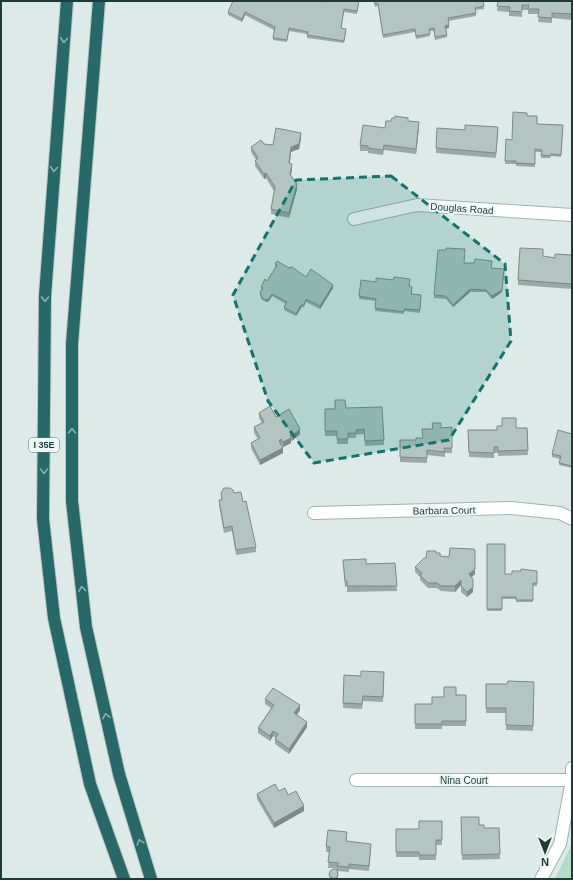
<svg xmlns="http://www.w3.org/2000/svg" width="573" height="880" font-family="Helvetica,sans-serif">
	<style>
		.green { fill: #b3dec6 }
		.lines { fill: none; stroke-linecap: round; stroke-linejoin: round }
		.minor-casing { stroke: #a0b2af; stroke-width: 14 }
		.motorway-casing { stroke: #bbc4c3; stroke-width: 14 }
		.minor { stroke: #fff; stroke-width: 12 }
		.motorway { stroke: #276968; stroke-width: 12 }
		.wall { fill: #99a9a5 }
		.shaded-wall { fill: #7d8a86 }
		.building { fill: #b2c5c0; stroke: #7d8a86 }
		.oneway { stroke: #8ab0ae }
		.marked { fill: #0f766e; fill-opacity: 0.2; stroke: #0f766e; stroke-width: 3; stroke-dasharray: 8 5; stroke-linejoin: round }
		.labels { text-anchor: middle; stroke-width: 4; stroke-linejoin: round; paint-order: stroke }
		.shield { fill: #edf7f4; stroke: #5b7370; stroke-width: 1 }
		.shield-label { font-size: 9px; font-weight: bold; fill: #1d3b38 }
		.street-label { font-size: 10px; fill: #1d3b38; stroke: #edf7f4 }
	</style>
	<rect width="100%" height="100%" fill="#ddeae7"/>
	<path class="green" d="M572,843V879H555Z"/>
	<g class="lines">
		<g class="minor-casing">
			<g id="minor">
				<path d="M354,219L417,205L572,215"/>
				<path d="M314,513L511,508L560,513L572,519"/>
				<path d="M356,780H572"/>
				<path d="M541,879L560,844L572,780V768"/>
			</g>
		</g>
		<g class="motorway-casing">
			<g id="motorway">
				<path d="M67,1L45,296L43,519L54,618L90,784L124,879"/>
				<path d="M99,1L72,344V501L86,627L119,774L151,879"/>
			</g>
		</g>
		<use href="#minor" class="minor"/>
		<use href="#motorway" class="motorway"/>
	</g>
	<g class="wall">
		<path d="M324,1H359L357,14L344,12L341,28L346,31L344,43L307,38V34L289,31L287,42L273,40L274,30L245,15L242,22L228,15V12L324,2Z"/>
		<path d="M374,1H483L484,9L475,10L476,16L448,21L449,28H446L447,37L435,40L434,31H429L430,36L416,39L415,32L383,38L378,6L375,7Z"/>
		<path d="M498,1H572V20L552,18V23L538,22L539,14H528V10H522V17L509,16V12L497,11Z"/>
		<path d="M527,116L537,124L563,125L561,157L551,156L550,158H541L542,152H535V167L516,166V164H505L506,139L512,140Z"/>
		<path d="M391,121H408L419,127L416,154L384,150L383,155L368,153V151H360V145L385,128Z"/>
		<path d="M498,132L496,158L436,153V148Z"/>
		<path d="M301,138L299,149L291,152L290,163L292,169L291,175L297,189L289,218L271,214V209L274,191L266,178L264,179L255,166V161L256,160L251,152V147L264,144L273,145Z"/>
		<path d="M438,250L464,263L491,268L502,292L492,299L486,292H470L453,307L446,299L434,298Z"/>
		<path d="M572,255V289L518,285V280L543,256L555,258Z"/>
		<path d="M275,264L289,268L306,277L333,288L320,309L306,302L304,307L301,308L296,316L284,310V307L286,304L272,296L269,301L266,302L262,300L260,295V292L262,290L261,289V287L267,281L276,267H275Z"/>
		<path d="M393,280L410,281V287L412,290V294L421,295L420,313L404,311V314L375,311L376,301L359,299V296Z"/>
		<path d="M346,408L384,440V445L365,446L364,434L356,435V438H348V444H337V436H325V409Z"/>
		<path d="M259,413L276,417L300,434L292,441L291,440V443L283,447L281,444V445L283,453L260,465L251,448V443L258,439L254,433V427L262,423L259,418Z"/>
		<path d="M452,427V453H445V457L427,455V463L400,462V440H416L423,438L432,429L441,428Z"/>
		<path d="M516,428H527L528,455L498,456V453H494V458L469,457L468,430H497Z"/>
		<path d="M572,434V468L559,465L560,459L552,457V454Z"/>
		<path d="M221,493H234L243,502L256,547V552L236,555L232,531L224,533L219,505V500H221Z"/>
		<path d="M487,544L505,574H512L537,571V586H533V602H516V599H502V611H487Z"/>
		<path d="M436,553L475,574L472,577L473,592L467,597L461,592V585L455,592L441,591L437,588H428L420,580V577L415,572V567L426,558Z"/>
		<path d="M343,560L366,564L395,563L397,591L347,592V586L345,587Z"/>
		<path d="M384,672L383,702L363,701L362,709L343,708L344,675L361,676Z"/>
		<path d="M534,682L533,731L506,730V713H486V684H507Z"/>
		<path d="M456,695H466V726H442V729H415V704H432L444,697Z"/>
		<path d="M265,699L300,710L297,715L307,727L289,754L275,744V739L276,738L273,736L270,741L258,733V728L271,708L265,704Z"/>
		<path d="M279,791L288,795L304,811L274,828L257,799V794Z"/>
		<path d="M461,817L484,828H499L500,859L462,860Z"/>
		<path d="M442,821V845H436V860H419V857H396V829H419Z"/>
		<path d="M347,837L346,841L371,849L369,871L349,869V872L338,871V878L337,879H331L329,877V875L337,868H328L329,852H326V846Z"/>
	</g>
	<g class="shaded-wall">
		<path d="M245,12V15L242,22V19Z"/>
		<path d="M449,25V28L445,29V26Z"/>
		<path d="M419,122V127L416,154V149Z"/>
		<path d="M301,133V138L299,149L291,152L289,168V163L291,147Z"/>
		<path d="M292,164V169L290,179V174Z"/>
		<path d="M266,173V178L264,179V174Z"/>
		<path d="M297,184V189L289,218V213Z"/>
		<path d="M504,272L502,292L492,299V296Z"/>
		<path d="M333,285V288L320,309V306Z"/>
		<path d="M470,289V292L453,307V305Z"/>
		<path d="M272,294V296L269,301L266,302V300Z"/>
		<path d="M301,305V308L296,316V314Z"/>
		<path d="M300,429V434L292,441V436Z"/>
		<path d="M291,438V443L283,447V442Z"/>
		<path d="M281,439V444L279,446V441Z"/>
		<path d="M283,448V453L260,465V460Z"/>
		<path d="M475,569V574L469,579V574Z"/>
		<path d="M461,580V585L455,592V586Z"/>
		<path d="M473,587V592L467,597V592Z"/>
		<path d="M300,705V710L294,719V713Z"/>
		<path d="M307,722V727L289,754V749Z"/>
		<path d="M273,731V736L270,741V736Z"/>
		<path d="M304,806V811L274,828V823Z"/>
	</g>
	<g class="building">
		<path d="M233,1H317L324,2V1H359L357,11L344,9L341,28L346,29L344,41L307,35L308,32L289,28L287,40L273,38L275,27L245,12L242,19L228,12Z"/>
		<path d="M374,1H483L484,6L475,8L476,13L448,18L449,25L445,26L447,35L435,37L434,28L429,29L430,34L416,36L415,29L383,35L378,3L375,4Z"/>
		<path d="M498,1H572V14L552,13V18L538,17L539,9H528L529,5H522V12L509,11L510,7L497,6Z"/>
		<path d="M513,112L527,113V116H537V124L563,125L561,155L551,154L550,156L541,155L542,150L535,149V164L516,163V161H505L506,139L512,140Z"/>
		<path d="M395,116L408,118V121L419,122L416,149L384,145L383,150L368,148V146L360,145L363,125L385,128L386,121H391L392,118H395Z"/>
		<path d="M465,125L498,127L496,153L436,148L437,128L465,130Z"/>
		<path d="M276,128L301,133L299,144L291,147L289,163L292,164L290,174L297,184L289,213L271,209L275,187L266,173L264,174L255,161L258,158L251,147L261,140L264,144L273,145Z"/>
		<path d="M446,248L465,249L464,263H474L475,259L492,261L491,268L504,269L502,290L492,296L486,290L470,289L453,305L446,296L434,295L438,250H446Z"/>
		<path d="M520,248L543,249V256L555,258V254L572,255V284L518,280Z"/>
		<path d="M277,261L289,268L292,267L306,277L311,269L333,285L320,306L306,299L304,305H301L296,314L284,307L287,302L272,294L269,299L266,300L262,298L260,292L263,288L261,287L265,279L267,281L277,265L275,264Z"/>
		<path d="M394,277L410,279L409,286L412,287L411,294L421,295L420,310L404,309V312L375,308L376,299L359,296L361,280L376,282V278L393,280Z"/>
		<path d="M335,400H345L346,408L382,407L384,440L365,441L364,429L356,430V433H348V439H337V431H325V409H335Z"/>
		<path d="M270,406L276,417L289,409L300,429L292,436L290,434L291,438L283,442L281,439L279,441L283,448L260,460L251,443L260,438L254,427L264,422L259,413Z"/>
		<path d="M502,418H516V428H527L528,450L498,451V447H494V453L469,452L468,430H497V426H502Z"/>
		<path d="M432,423H441V428L452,427V448H444L445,452L427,450V458L400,457V440H416V438H423L422,429H433Z"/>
		<path d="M558,430L572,434V466L559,463L561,456L552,454Z"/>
		<path d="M224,488H230L233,490L234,493L241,492L243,502L246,501L256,547L236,550L232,526L224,528L219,500H222L221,493Z"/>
		<path d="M487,544H505V574H512V571H521V569L537,571V583H533V600H516V597H502V609H487Z"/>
		<path d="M450,548L474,549L475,551V569L469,574L473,579V587L467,592L461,586V580L455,586H441L437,583H428L420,575L422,573L415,567L424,558H426L427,551H436V553H440V556L449,557Z"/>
		<path d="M366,559V564L395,563L397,586H347V581H345L343,560Z"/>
		<path d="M361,671L384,672L383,697L363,696L362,704L343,703L344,675L361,676Z"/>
		<path d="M508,681L534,682L533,726L506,725V708H486V684H507Z"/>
		<path d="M444,687H456V695H466V721H442V724H415V704H432V697H444Z"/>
		<path d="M273,688L300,705L294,713L307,722L289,749L275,739L278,734L273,731L270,736L258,728L274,705L265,699Z"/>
		<path d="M275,784L279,791L285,788L288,795L296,791L304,806L274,823L257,794Z"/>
		<path d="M461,817H479V825H484V828H499L500,854L462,855Z"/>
		<path d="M419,821H442V840H436V855H419V852H396V829H419Z"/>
		<path d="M328,830L347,832L346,841L371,844L369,866L349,864V867L337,866L339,863L328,862L330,847L326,846Z"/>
		<path d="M333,869H337L338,875L336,878H332L329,875L330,871Z"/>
	</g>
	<defs><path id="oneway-chevron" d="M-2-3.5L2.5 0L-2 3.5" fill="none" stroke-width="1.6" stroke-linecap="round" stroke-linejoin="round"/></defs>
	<g class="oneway">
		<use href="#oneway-chevron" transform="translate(64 40) rotate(94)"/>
		<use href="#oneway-chevron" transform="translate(54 169) rotate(94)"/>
		<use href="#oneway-chevron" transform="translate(45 299) rotate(91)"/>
		<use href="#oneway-chevron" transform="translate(72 431) rotate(-90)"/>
		<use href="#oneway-chevron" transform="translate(44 471) rotate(90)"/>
		<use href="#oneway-chevron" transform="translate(82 589) rotate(-96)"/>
		<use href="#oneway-chevron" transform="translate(106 716) rotate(-102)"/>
		<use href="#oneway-chevron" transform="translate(140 842) rotate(-107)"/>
	</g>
	<path class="marked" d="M391,176L505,264L511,341L449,440L314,463L268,401L233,295L296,180Z"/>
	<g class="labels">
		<rect class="shield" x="29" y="438" width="30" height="14" rx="3"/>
		<g class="shield-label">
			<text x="44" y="448">I 35E</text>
		</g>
		<g class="street-label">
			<text transform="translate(462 208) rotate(4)" y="4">Douglas Road</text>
			<text transform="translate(444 510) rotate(-1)" y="4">Barbara Court</text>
			<text x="464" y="784">Nina Court</text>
		</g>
	</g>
	<rect width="573" height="880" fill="none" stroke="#1d3b38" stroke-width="4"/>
	<g transform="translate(545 852) rotate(180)" stroke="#edf7f4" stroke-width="3" paint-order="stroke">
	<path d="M0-3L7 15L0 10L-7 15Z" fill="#1d3b38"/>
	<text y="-6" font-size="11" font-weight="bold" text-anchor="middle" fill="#1d3b38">N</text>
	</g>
</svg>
